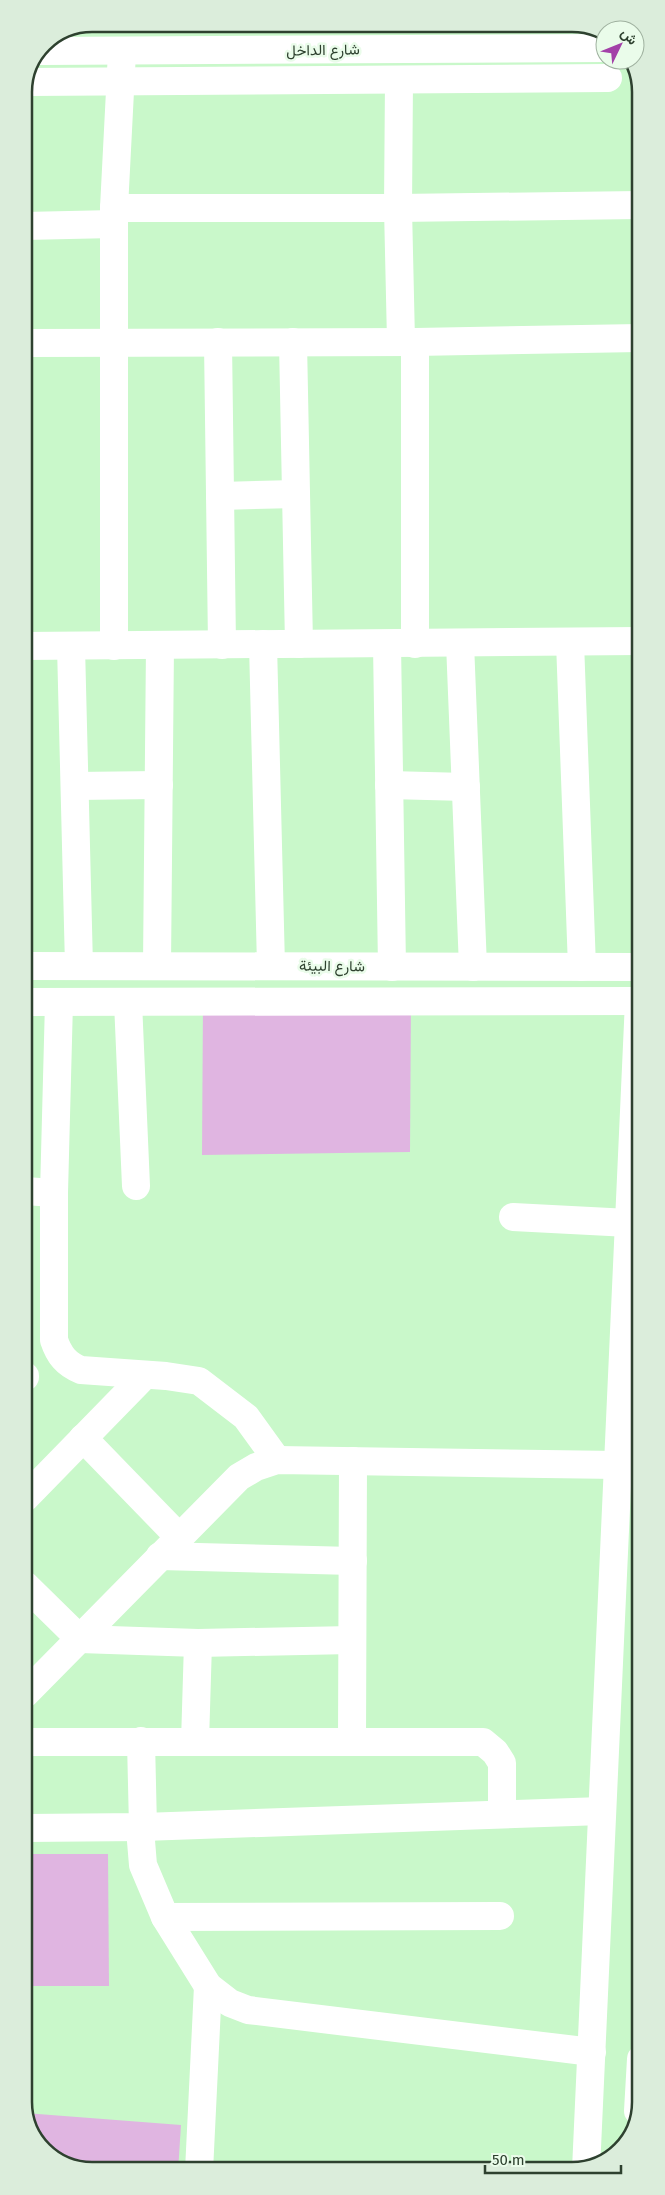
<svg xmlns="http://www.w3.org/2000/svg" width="665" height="2195" font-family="'Fira Sans',Vazirmatn,sans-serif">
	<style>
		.green { fill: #e0b5e1 }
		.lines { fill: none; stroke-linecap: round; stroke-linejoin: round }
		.minor { stroke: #fff; stroke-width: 28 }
		.major { stroke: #fff; stroke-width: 28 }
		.labels { text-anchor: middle; stroke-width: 5; stroke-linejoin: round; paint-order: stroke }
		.street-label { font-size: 15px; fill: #2e412f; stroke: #eafcea }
		.rim { fill: none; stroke: #2e412f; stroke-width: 2.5 }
	</style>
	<rect width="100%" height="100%" fill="#c9f8ca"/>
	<g class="green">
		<path d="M203,1001H411L410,1152L202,1155Z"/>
		<path d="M25,1854H108L109,1986H25Z"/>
		<path d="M25,2113L181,2125L178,2171H88L47,2154Z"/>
	</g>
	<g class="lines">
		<g class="minor">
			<path d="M399,80L398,208L401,341"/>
			<path d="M28,82L608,78"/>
			<path d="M114,208H398L640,205"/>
			<path d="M24,226L114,224"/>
			<path d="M218,342L222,645"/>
			<path d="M293,342L299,644"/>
			<path d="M24,343L415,342L640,338"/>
			<path d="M220,496L296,494"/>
			<path d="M570,642L582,967"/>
			<path d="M460,643L473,967"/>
			<path d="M263,644L271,966"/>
			<path d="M387,644L392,967"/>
			<path d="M415,644V342"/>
			<path d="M24,646L640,641"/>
			<path d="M71,646L79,966"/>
			<path d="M114,646V208L122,52"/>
			<path d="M389,785L466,787"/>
			<path d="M75,786L159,785"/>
			<path d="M24,966L640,967"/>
			<path d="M157,966L160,645"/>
			<path d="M24,1002L640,1001"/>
			<path d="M59,1002L54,1193V1340C59,1355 66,1364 81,1370L166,1376L199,1381L246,1417L277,1460"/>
			<path d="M128,1002L136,1186"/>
			<path d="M25,1191L54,1193"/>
			<path d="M513,1217L629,1223"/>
			<path d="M25,1376V1377"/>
			<path d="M83,1438L179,1537"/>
			<path d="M25,1498L145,1375"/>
			<path d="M160,1556L353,1561"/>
			<path d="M25,1585L80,1639L198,1643L352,1640"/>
			<path d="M25,1694L239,1477L256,1467L277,1460L618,1465"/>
			<path d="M141,1741L143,1827L141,1841L143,1865L165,1917L208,1986L230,2003L248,2010L592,2052"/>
			<path d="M25,1742H483L495,1752L502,1763V1814"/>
			<path d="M195,1742L198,1643"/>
			<path d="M352,1742L353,1461"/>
			<path d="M25,1828L143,1827L602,1811"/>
			<path d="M165,1917L500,1916"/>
			<path d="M638,2111L641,2059"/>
			<path d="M586,2170L639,1001"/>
			<path d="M199,2171L208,1986"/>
		</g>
		<path class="major" d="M41,51L605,48"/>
	</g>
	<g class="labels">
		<g class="street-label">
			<text transform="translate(323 50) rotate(-1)" y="5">شارع الداخل</text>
			<text transform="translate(332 966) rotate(1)" y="5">شارع البيئة</text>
		</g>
	</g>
	<path d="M0 0H665V2195H0ZM92 32H572A60 60 0 0 1 632 92V2102A60 60 0 0 1 572 2162H92A60 60 0 0 1 32 2102V92A60 60 0 0 1 92 32Z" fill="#dbeddb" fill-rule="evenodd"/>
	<path class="rim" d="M92 32H572A60 60 0 0 1 632 92V2102A60 60 0 0 1 572 2162H92A60 60 0 0 1 32 2102V92A60 60 0 0 1 92 32Z"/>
	<g transform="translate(620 45) rotate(47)"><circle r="24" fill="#eafcea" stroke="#9fb19f"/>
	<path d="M0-4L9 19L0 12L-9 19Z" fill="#a341a8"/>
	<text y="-8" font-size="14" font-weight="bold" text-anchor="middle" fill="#2e412f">ش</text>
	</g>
	<path d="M485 2165v8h136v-8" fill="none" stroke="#2e412f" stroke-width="2.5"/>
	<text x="492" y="2165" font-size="15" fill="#2e412f" stroke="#eafcea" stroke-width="4" paint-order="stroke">50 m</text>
</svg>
